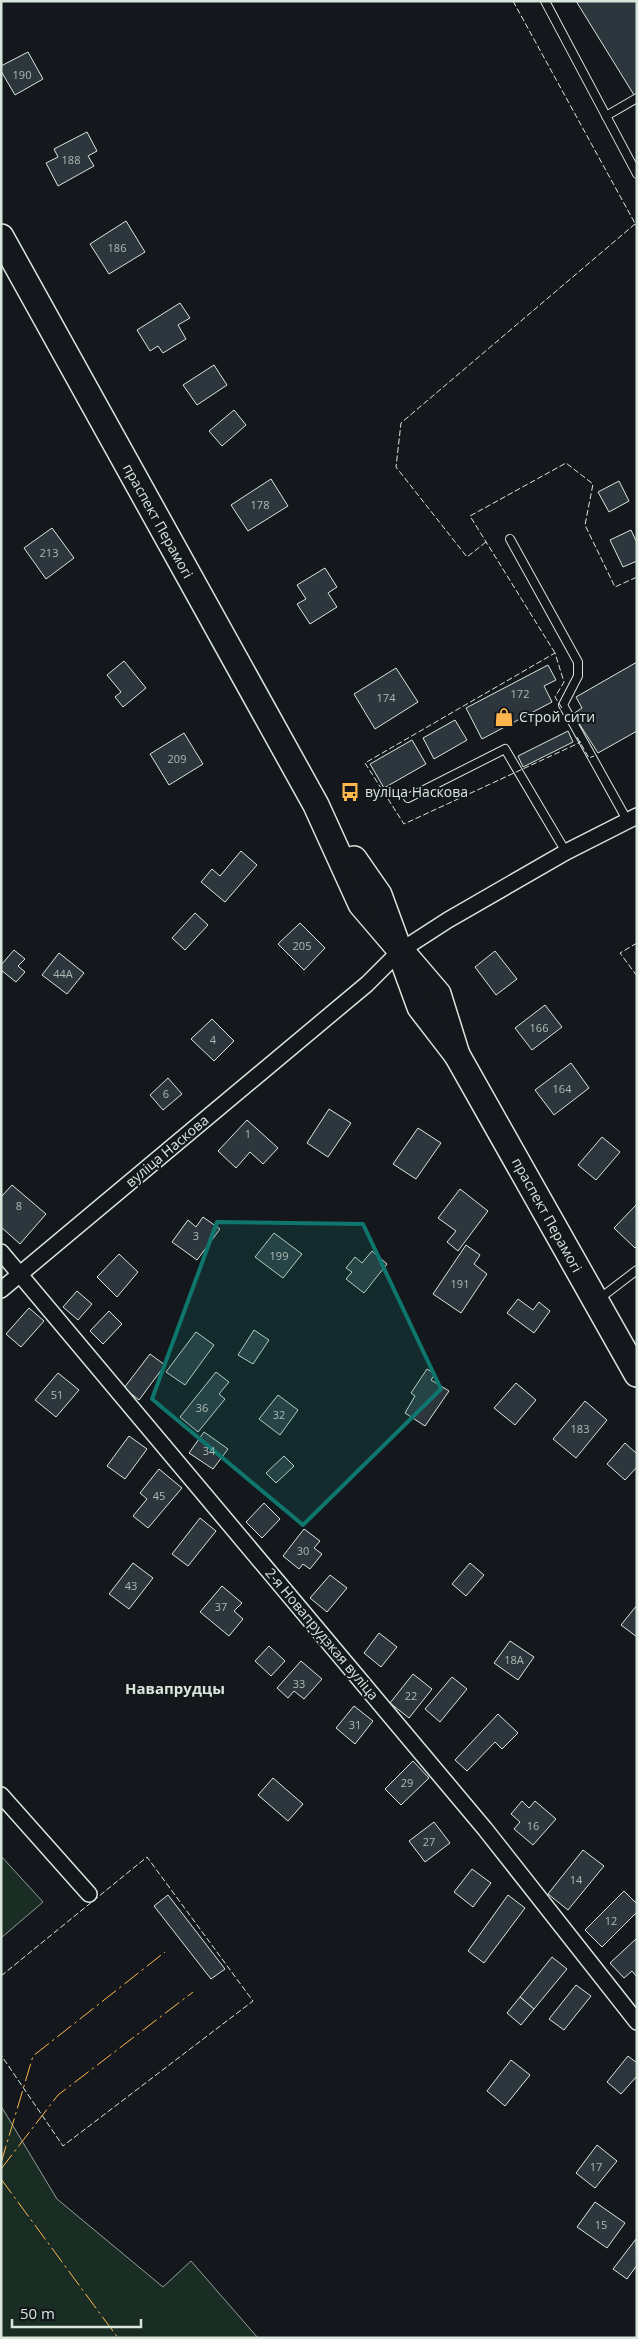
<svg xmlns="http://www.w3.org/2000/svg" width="638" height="2339" font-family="'Open Sans',sans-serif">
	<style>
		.green { fill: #1a2d24; stroke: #939e99 }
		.building { fill: #2c363c; stroke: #d8e6dc }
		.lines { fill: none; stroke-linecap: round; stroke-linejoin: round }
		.service-casing { stroke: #d8e6dc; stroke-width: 10 }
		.minor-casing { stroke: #d8e6dc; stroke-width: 18 }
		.primary-casing { stroke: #d8e6dc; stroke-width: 28 }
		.service { stroke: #14181c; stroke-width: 8 }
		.minor { stroke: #14181c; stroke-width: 15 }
		.primary { stroke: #14181c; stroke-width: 25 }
		.fence { stroke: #d8e6dc; stroke-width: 1; stroke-dasharray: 6 2.5; stroke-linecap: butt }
		.power { stroke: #ffb74d; stroke-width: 1; stroke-dasharray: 18 4 2.5 4; stroke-linecap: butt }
		.marked { fill: #0f766e; fill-opacity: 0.2; stroke: #0f766e; stroke-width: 4; stroke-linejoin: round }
		.labels { text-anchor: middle; stroke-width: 4; stroke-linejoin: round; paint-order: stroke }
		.number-label { font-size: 11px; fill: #adbab4 }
		.street-label { font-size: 14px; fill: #d8e6dc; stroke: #14181c }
		.poi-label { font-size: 14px; fill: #d8e6dc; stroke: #14181c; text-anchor: start }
		.neighbourhood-label { font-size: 15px; font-weight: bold; fill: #d8e6dc; stroke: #14181c }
	</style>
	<rect width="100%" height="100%" fill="#14181c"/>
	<g class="green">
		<path d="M1,1856L43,1902L1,1938Z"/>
		<path d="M1,2106L57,2199L163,2287L191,2261L258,2338H1Z"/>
	</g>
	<g class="building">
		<path d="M576,1H637V93L634,95Z"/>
		<path d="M28,52L43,79L15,95L1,71V66Z"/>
		<path d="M87,132L97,151L88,156L94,166L58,186L46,163L58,157L54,149Z"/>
		<path d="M126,221L145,252L109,274L90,244Z"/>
		<path d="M180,303L190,318L178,325L186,339L163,353L158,346L150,351L137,330Z"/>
		<path d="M214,365L227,385L197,405L183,385Z"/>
		<path d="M234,410L246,425L222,446L209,431Z"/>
		<path d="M271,479L288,506L248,531L231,505Z"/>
		<path d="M619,481L629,501L609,512L598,492Z"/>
		<path d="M52,528L74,558L46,579L24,548Z"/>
		<path d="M631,530L637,543V561L623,567L610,540Z"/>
		<path d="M325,568L337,587L328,593L337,607L310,624L297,604L306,599L297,585Z"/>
		<path d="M124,661L146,688L123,707L115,697L121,692L107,675Z"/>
		<path d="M637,662V731L598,753L573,714L582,708L576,697Z"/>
		<path d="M548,665L556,680L544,686L552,702L482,739L466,708Z"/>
		<path d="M396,668L418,702L375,729L354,694Z"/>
		<path d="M455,720L467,740L434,759L423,738Z"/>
		<path d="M568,731L573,742L523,767L518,756Z"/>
		<path d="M184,733L203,764L169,785L150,754Z"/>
		<path d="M412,740L426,764L384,788L370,764Z"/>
		<path d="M241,851L257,865L225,902L201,882L212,869L220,876Z"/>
		<path d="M195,913L208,925L185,950L172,938Z"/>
		<path d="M300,923L325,948L304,970L278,944Z"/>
		<path d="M14,950L25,959L18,966L25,972L16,982L1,970V965Z"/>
		<path d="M495,951L517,979L496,995L475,967Z"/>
		<path d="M59,953L84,973L67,994L42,975Z"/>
		<path d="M545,1005L562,1027L532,1050L515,1028Z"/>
		<path d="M212,1019L234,1041L214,1061L191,1039Z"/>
		<path d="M571,1063L589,1088L554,1115L535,1090Z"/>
		<path d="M168,1078L182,1094L163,1110L150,1095Z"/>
		<path d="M329,1109L351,1123L328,1157L307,1143Z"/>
		<path d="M247,1120L278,1148L263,1164L250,1152L236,1168L218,1151Z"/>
		<path d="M418,1128L441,1143L416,1179L393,1164Z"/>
		<path d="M602,1137L620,1152L596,1180L578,1165Z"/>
		<path d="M12,1185L46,1214L20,1244L1,1227V1197Z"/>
		<path d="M460,1189L488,1211L458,1251L447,1242L456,1231L438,1218Z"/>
		<path d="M637,1204V1246L635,1248L614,1228Z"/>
		<path d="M203,1217L220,1229L197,1260L172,1242L188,1220L196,1227Z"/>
		<path d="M274,1233L302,1254L283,1278L255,1257Z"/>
		<path d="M466,1245L480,1255L474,1264L487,1274L461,1313L433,1294Z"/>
		<path d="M372,1251L387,1264L364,1293L346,1279L352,1272L346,1268L355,1257L362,1263Z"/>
		<path d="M119,1254L138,1272L117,1297L97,1277Z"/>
		<path d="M77,1291L92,1304L78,1320L63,1307Z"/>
		<path d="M518,1299L533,1310L539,1302L550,1311L534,1333L507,1313Z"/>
		<path d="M29,1308L44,1321L21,1347L6,1334Z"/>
		<path d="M109,1311L122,1324L103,1344L90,1331Z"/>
		<path d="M254,1330L269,1340L253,1364L238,1355Z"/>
		<path d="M196,1332L214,1345L185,1385L166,1372Z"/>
		<path d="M150,1354L165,1365L139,1400L124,1388Z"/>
		<path d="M427,1369L435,1374L431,1380L449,1391L425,1426L405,1413L415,1396L411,1393Z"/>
		<path d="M216,1372L229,1382L219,1394L225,1399L198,1432L180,1417Z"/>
		<path d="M58,1373L79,1390L56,1417L35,1400Z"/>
		<path d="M516,1383L536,1400L515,1425L494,1408Z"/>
		<path d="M278,1395L298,1410L280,1435L259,1419Z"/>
		<path d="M585,1401L607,1420L576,1458L553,1439Z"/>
		<path d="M204,1432L228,1449L213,1469L189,1453Z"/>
		<path d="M129,1436L147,1449L125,1479L107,1466Z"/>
		<path d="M625,1443L637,1454V1467L625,1480L607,1464Z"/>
		<path d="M284,1456L294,1466L276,1483L266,1473Z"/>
		<path d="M159,1469L182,1488L148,1528L133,1516L147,1499L140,1493Z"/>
		<path d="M264,1503L280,1519L262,1538L246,1522Z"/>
		<path d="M200,1518L216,1531L188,1566L172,1554Z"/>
		<path d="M304,1529L320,1541L314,1548L322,1554L310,1569L303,1564L299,1569L283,1556Z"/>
		<path d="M133,1563L153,1578L129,1609L109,1594Z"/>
		<path d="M470,1563L484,1575L466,1596L452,1584Z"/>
		<path d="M330,1575L347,1588L327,1612L310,1598Z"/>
		<path d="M222,1586L242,1603L234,1611L243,1619L229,1636L200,1612Z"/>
		<path d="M637,1605V1637L621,1625Z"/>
		<path d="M379,1633L397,1647L381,1667L364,1653Z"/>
		<path d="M510,1641L534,1657L518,1680L494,1663Z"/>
		<path d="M269,1646L285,1661L271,1676L255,1661Z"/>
		<path d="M301,1661L322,1679L304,1699L294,1691L288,1698L277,1688Z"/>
		<path d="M413,1674L432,1689L409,1718L390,1703Z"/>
		<path d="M452,1677L467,1689L440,1722L425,1709Z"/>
		<path d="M354,1706L373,1721L355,1744L336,1728Z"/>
		<path d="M498,1714L518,1733L502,1749L495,1742L467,1771L455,1760Z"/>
		<path d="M413,1761L429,1778L401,1805L385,1789Z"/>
		<path d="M273,1778L303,1804L288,1821L258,1795Z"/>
		<path d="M522,1801L529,1808L535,1801L556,1819L533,1845L514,1829L520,1822L511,1814Z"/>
		<path d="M434,1822L450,1843L425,1862L409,1841Z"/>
		<path d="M583,1850L604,1866L568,1910L548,1894Z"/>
		<path d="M472,1869L491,1883L473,1907L454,1892Z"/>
		<path d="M624,1891L637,1904V1912L602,1947L585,1930Z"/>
		<path d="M168,1895L225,1969L211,1979L154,1906Z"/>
		<path d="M508,1895L525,1908L484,1963L468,1951Z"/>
		<path d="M637,1938V1977L632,1971L624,1978L610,1963Z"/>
		<path d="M552,1957L567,1969L534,2009L520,1997Z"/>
		<path d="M576,1985L591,1996L564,2030L549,2019Z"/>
		<path d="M520,1997L534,2009L521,2025L507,2013Z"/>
		<path d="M628,2056L637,2063V2076L621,2094L607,2082Z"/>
		<path d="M511,2060L530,2075L505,2106L487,2091Z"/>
		<path d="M597,2145L617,2161L595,2188L576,2173Z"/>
		<path d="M595,2202L625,2223L607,2248L577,2227Z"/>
		<path d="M636,2239L637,2265L627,2279L613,2269Z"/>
	</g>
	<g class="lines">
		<g class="service-casing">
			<g id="service">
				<path d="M545,1L637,174"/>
				<path d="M606,116L637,98"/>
				<path d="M510,539L578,662V676L563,705L627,820"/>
				<path d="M408,798L505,749L566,852"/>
				<path d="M599,1299L637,1270"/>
			</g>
		</g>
		<g class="minor-casing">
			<g id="minor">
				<path d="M1,1252L485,1829L637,2022"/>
				<path d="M1,1290L367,984L400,951L448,920L566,852L637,816"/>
				<path d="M1,1795L89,1894"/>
			</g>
		</g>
		<g class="primary-casing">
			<g id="primary">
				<path d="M1,237L316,805L361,904L438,994L457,1055"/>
				<path d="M354,859L379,895L420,1007L457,1055L637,1374"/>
			</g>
		</g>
		<use href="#service" class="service"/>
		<use href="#minor" class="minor"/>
		<use href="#primary" class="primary"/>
		<g class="fence">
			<path d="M513,1L637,227"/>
			<path d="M486,542L467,557L396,467L401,423L635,224"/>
			<path d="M555,653L470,516L566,463L593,484L585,525L615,587L637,577"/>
			<path d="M562,708L555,697L564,682L555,653L365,763L404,824L581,742"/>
			<path d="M577,737L589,758L594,756"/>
			<path d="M637,943L620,953L637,976"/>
			<path d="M1,1976L147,1857L253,2001L63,2146L1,2055"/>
		</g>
		<g class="power">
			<path d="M1,2163L33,2056L165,1952"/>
			<path d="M1,2169L58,2095L193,1992"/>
			<path d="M1,2179L118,2338"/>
		</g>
	</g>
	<path class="marked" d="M217,1222L363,1224L441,1389L303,1525L152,1399Z"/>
	<defs>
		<g id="shop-bare" transform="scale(1.5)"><path d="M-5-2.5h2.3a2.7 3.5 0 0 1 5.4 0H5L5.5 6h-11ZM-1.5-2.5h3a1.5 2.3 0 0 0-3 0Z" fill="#ffb74d" stroke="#14181c" stroke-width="2.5" paint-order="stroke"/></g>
		<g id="bus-bare" transform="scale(1.5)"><path d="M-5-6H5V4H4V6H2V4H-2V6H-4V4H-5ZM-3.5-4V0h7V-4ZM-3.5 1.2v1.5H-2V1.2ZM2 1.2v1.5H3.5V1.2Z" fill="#ffb74d" stroke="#14181c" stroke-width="2.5" paint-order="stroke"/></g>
	</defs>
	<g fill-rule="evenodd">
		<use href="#shop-bare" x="504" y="717"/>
		<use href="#bus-bare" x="350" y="792"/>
	</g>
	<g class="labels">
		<g class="number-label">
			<text x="22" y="79">190</text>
			<text x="71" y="164">188</text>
			<text x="117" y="252">186</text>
			<text x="260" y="509">178</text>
			<text x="49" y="557">213</text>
			<text x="520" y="698">172</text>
			<text x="386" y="702">174</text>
			<text x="177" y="763">209</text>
			<text x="302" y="950">205</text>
			<text x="63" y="978">44А</text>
			<text x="539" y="1032">166</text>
			<text x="213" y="1044">4</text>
			<text x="562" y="1093">164</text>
			<text x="166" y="1098">6</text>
			<text x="248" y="1138">1</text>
			<text x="19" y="1210">8</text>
			<text x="196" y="1240">3</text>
			<text x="279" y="1260">199</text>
			<text x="460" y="1288">191</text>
			<text x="57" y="1399">51</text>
			<text x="202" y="1412">36</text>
			<text x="279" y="1419">32</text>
			<text x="580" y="1433">183</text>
			<text x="209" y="1455">34</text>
			<text x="159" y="1500">45</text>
			<text x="303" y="1555">30</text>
			<text x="131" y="1590">43</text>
			<text x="221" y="1611">37</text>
			<text x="514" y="1664">18А</text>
			<text x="299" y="1688">33</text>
			<text x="411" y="1700">22</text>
			<text x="355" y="1729">31</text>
			<text x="407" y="1787">29</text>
			<text x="533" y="1830">16</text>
			<text x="429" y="1846">27</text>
			<text x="576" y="1884">14</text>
			<text x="611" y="1925">12</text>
			<text x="596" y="2171">17</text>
			<text x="601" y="2229">15</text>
		</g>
		<g class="street-label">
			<text transform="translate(158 521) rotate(61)" y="5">праспект Перамогі</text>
			<text transform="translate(167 1151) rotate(-40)" y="5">вуліца Наскова</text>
			<text transform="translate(547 1215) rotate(61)" y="5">праспект Перамогі</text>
			<text transform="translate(322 1634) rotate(50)" y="5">2-я Новапрудзкая вуліца</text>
		</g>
		<g class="poi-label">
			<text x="519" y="722">Строй сити</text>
			<text x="365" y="797">вуліца Наскова</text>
		</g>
		<g class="neighbourhood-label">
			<text x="175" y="1694">Навапрудцы</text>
		</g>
	</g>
	<rect width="638" height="2339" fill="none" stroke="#d8e6dc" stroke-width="5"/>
	<path d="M12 2319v8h129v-8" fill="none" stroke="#d8e6dc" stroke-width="2.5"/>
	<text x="20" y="2319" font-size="15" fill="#d8e6dc" stroke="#14181c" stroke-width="4" paint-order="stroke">50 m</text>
</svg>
